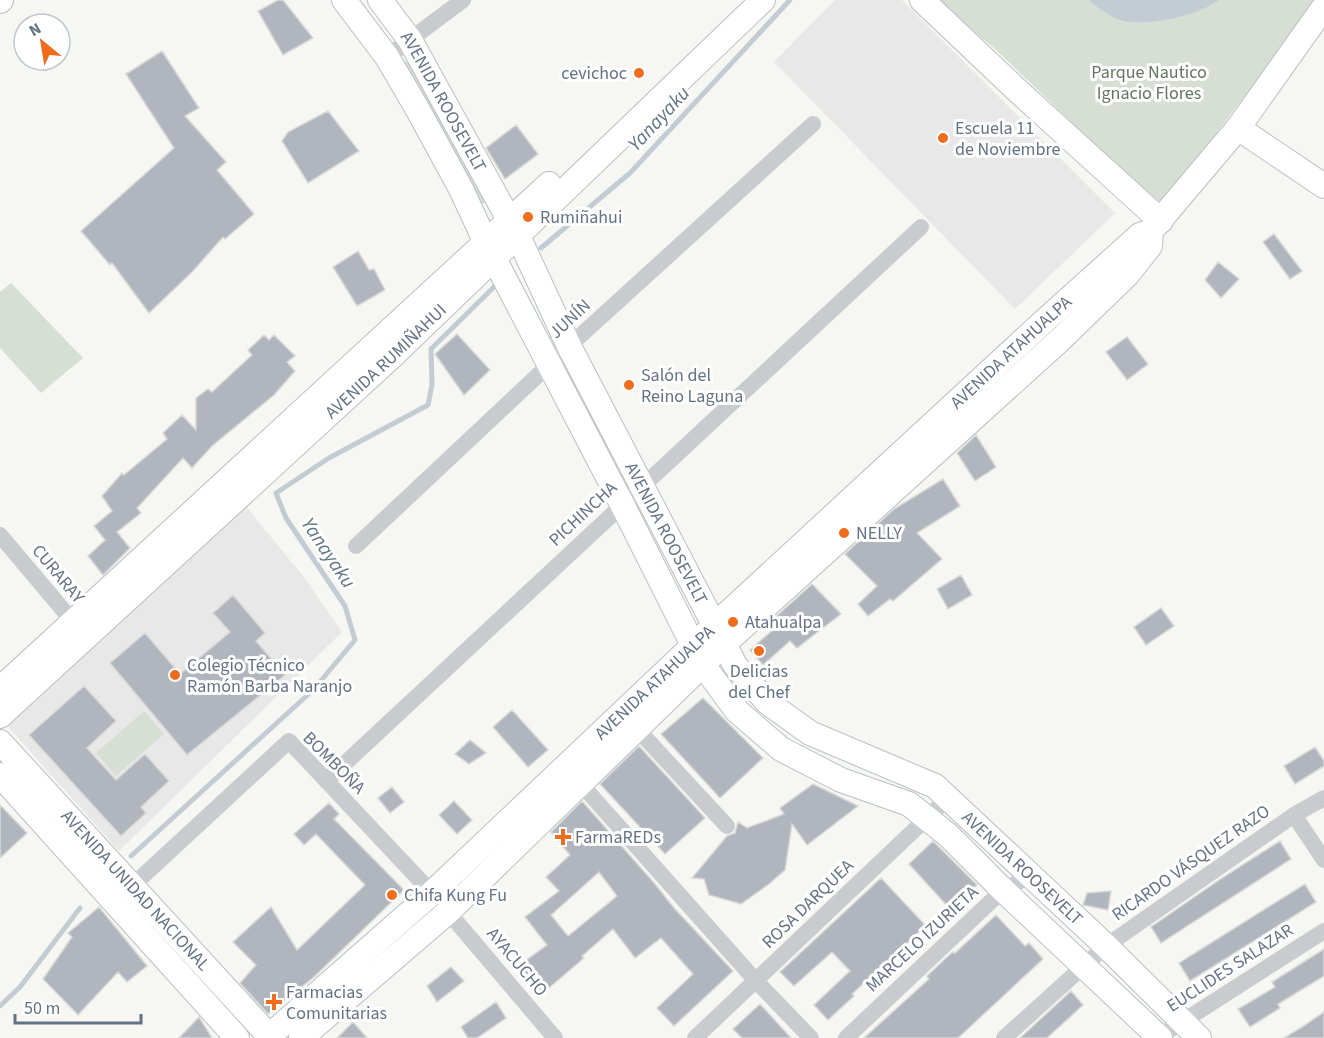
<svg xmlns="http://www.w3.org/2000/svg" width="1324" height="1038" viewBox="0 0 1324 1038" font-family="'Source Sans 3',sans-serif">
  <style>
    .built { fill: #e7e8e7 }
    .green { fill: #d7dfd4 }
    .water { fill: #c4ccd3 }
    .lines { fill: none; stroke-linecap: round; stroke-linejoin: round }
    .stream { stroke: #c4ccd3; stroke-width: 5 }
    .building { fill: #b1b6be; stroke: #d8d8d6; stroke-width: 1.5; fill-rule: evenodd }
    .secondary-casing { stroke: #bbbec3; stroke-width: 26 }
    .street { stroke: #c9cbcf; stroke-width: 16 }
    .secondary { stroke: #fff; stroke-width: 24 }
    .poi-dot { fill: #ee6c1c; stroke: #fff; stroke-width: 2 }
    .labels { text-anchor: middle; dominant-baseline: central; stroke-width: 6; stroke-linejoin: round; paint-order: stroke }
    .park-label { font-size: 18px; fill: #61785f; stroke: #fff }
    .poi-label { font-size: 18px; fill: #647286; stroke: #fff; text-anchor: start }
    .street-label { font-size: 18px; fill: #647286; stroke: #fff }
    .water-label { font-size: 20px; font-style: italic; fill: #5f7483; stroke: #fff }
  </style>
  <rect width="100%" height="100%" fill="#f6f7f3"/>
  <!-- built -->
  <path class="built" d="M835,0h67l213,213 -100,96 -241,-247z
    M247,497l1,12 55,67 39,56 -223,219 -116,-130z"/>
  <!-- green -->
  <path class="green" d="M934,0h384l-158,207 -166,-159z
    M413,57l78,143 -11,5 -81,-139z
    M11,283l72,75 -42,35 -41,-45v-56z
    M144,711l20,23 -48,42 -20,-23z"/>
  <!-- water -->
  <path class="water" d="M1089,0h130c-22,16 -63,24 -90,22 -15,-2 -29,-12 -40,-22z"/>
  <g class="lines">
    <!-- stream -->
    <path class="stream" d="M541,248l89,-75 160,-173
      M131,856l182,-166 42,-50 -10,-34 -59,-88 -10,-25 53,-35 99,-53 4,-20 -1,-36 64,-63
      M0,1006l20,-19 60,-79"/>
  </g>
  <!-- building -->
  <path class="building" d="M278,0h5l30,38 -30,17 -25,-44z
    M162,51l37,57 -14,8 41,46 -9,8 37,44 -29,25 -2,-2 -31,35 -43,41 -37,-50 -2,2 -29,-34 93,-83 -48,-74z
    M328,111l31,40 -51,32 -26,-42 6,-9z
    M516,125l22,29 -33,25 -19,-31z
    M1274,234l28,37 -12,8 -27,-37z
    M358,251l11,19 5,-1 11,21 -28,16 -24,-39z
    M1218,262l21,17 -18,19 -16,-18z
    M457,334l33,36 -26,25 -29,-41z
    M264,335l5,5 5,-5 21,21 -8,6 8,9 -21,24 -62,51 -20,22 -9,-10 -46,50 4,5 -24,19 13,16 -27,27 -15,-19 17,-16 -11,-14 18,-15 -10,-15 20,-23 2,2 43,-36 -4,-6 19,-18 14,15v-32l12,-9 4,3 40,-37 -4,-5z
    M1127,337l21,27 -21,16 -21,-28z
    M976,435l20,32 -21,14 -18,-28z
    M943,479l17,27 -43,27 25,26 -49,42 -3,-2 -22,17 -10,-12 19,-18 -32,-32 49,-45z
    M961,575l11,20 -24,14 -11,-20z
    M812,584l29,30 -44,34 -7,-7 -27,24 -13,-15 26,-23 -6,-5z
    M233,595l32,38 -9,8 29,34 -98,80 -77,-92 35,-30 35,41 50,-42 -17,-19z
    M1161,608l13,18 -28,19 -12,-18z
    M84,686l32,35 -29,27 29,32 29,-26 24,27 -28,26 5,6 -25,23 -92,-101z
    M703,698l60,60 -43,40 -59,-64z
    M512,710l36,40 -20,17 -35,-40z
    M470,740l16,13 -17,11 -14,-10z
    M639,746l66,72 -40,36 -65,-70z
    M1315,747l9,14v5l-29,18 -11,-18z
    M813,784l45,22 -51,39 -15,-21 -7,46 -16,14 -28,20 -32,-9 -5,-16 -12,-1 35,-42 8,-3 3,-11 9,6 37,-14 -4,-6z
    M392,787l12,15 -14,11 -12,-15z
    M454,801l18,19 -15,14 -18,-19z
    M582,801l73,83 19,24 59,63 -59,55 -17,-18 36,-34 -32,-36 -26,20 -22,-29 -31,27 2,2 -41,35 -25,-27 29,-21 -22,-28 34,-26 -13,-14 24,-22 -19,-23zM599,872l18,24 -49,40 -17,-21z
    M329,803l10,11 -5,5 70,71 -90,87 -46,37 -28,-31 16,-18 -23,-23 38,-35 26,43 68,-65 -49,-51 -12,11 -10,-11z
    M0,805l27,28 -27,25z
    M933,841l44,44 -27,24 -41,-45z
    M1280,841l11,18 -130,84 -10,-16 71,-49z
    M881,878l45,48 -74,68 2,2 -26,24 -14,-15 36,-34 -18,-19 -38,34 -14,-14z
    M1305,884l11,18 -126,79 -11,-18z
    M1111,891l-3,19 -25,-5 4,-12z
    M99,907l48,59 -20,16 -9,-10 -40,43 -35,-36 29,-42 -4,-4z
    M996,915l29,31 4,-3 14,16 -43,40 -42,39h-94l65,-59 -2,-3 18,-17 8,-7 2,1z
    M1324,949v27l-46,28 2,4 -30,19 -12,-18 37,-22 -3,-5z
    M451,967l13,14 -27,21 -10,-16z
    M1071,991l12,14 -36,33h-27z
    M496,1002l10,16 -29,20h-9l-7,-11z
    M760,1004l31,34h-49l-9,-9z
    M1324,1012v26h-40l18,-11z
    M199,1017l13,21h-33z
    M353,1022l14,16h-30z"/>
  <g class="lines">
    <defs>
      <g id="secondary">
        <path d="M344,0l43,57 31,53 43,79 25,54 136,261 81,161 34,46 44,38 60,31 68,24 39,31 55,55 157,148"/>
        <path id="s1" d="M380,0l30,40 108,196 51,110 166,319 32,37 43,31 125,53 171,160 93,92"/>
        <path d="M922,0l97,92 142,129"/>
        <path d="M0,1l1,-1"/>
        <path d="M1238,128l86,58"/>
        <path d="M0,689l549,-505"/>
        <path id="s2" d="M0,716l389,-357 374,-359"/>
        <path id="s3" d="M0,742l271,296"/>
        <path d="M0,775l237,263"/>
        <path id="s4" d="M267,1038l165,-145 283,-268 326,-301 99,-89 11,-4 87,-103 86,-121"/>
        <path d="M301,1038l147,-126 276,-268 337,-305 66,-64 23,-29 1,-15"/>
      </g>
    </defs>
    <!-- secondary casing -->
    <use href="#secondary" class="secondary-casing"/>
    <!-- street -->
    <path class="street" d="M387,57l76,-57
      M0,535l80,95
      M356,546l213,-200 244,-222
      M638,730l89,96
      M326,781l595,-554
      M581,784l175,197 55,57
      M1294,815l30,45
      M132,886l157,-145 143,152 123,145
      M695,1038l253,-240
      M846,1038l157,-148 27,-14
      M1004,1038l102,-92 188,-131 30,-17
      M1157,1038l167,-107"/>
    <!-- secondary -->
    <use href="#secondary" class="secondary"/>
  </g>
  <!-- markers -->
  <g class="poi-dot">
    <circle cx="639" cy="73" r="6"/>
    <circle cx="943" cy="138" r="6"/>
    <circle cx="528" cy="217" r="6"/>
    <circle cx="629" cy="385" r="6"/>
    <circle cx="844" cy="533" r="6"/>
    <circle cx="733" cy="622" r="6"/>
    <circle cx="759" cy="651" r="6"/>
    <circle cx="175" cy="675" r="6"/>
    <path d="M560 828h6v6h6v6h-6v6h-6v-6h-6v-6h6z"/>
    <circle cx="392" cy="895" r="6"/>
    <path d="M271 993h6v6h6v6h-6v6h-6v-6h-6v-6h6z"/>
  </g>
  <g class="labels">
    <!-- park labels -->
    <g class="park-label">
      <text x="1149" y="72">Parque Nautico<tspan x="1149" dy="21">Ignacio Flores</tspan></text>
    </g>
    <!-- poi labels -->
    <g class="poi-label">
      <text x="627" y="73" text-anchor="end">cevichoc</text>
      <text x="955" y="128">Escuela 11<tspan x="955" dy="21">de Noviembre</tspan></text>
      <text x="540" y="217">Rumiñahui</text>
      <text x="641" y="375">Salón del<tspan x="641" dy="21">Reino Laguna</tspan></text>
      <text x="856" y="533">NELLY</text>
      <text x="745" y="622">Atahualpa</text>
      <text x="187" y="665">Colegio Técnico<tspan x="187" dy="21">Ramón Barba Naranjo</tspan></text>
      <text x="759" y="671" text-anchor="middle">Delicias<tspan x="759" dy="21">del Chef</tspan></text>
      <text x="575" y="837">FarmaREDs</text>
      <text x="404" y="895">Chifa Kung Fu</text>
      <text x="286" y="992">Farmacias<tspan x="286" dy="21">Comunitarias</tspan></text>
    </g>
    <!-- street labels -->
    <g class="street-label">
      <text stroke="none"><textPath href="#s1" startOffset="120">AVENIDA ROOSEVELT</textPath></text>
      <text transform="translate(570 319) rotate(-43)">JUNÍN</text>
      <text stroke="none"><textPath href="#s4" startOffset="1012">AVENIDA ATAHUALPA</textPath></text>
      <text stroke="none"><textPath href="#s2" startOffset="524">AVENIDA RUMIÑAHUI</textPath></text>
      <text transform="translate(583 514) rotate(-43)">PICHINCHA</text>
      <text stroke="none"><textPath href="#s1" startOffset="606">AVENIDA ROOSEVELT</textPath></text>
      <text transform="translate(58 574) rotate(50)">CURARAY</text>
      <text stroke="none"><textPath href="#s4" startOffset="526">AVENIDA ATAHUALPA</textPath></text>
      <text transform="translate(334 763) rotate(45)">BOMBOÑA</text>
      <text transform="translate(1191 863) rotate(-35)">RICARDO VÁSQUEZ RAZO</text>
      <text stroke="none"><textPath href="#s1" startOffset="1112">AVENIDA ROOSEVELT</textPath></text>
      <text stroke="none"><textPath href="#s3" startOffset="201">AVENIDA UNIDAD NACIONAL</textPath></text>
      <text transform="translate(808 904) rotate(-44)">ROSA DARQUEA</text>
      <text transform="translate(922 939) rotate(-43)">MARCELO IZURIETA</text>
      <text transform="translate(517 962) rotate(50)">AYACUCHO</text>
      <text transform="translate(1230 968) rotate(-33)">EUCLIDES SALAZAR</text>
    </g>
    <!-- water labels -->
    <g class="water-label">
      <text transform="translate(659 119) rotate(-47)">Yanayaku</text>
      <text transform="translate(328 553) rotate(56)">Yanayaku</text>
    </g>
  </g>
  <!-- north arrow -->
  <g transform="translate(42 42) rotate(330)"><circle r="28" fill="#ffffff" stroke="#c1c7cf" stroke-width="1.5"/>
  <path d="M0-4.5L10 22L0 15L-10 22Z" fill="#ee6c1c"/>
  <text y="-9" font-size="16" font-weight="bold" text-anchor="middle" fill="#647286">N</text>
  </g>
  <!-- scale -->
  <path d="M15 1014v9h126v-9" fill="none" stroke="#647286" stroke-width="3"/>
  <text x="24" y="1014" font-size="18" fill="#647286" stroke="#ffffff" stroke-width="4.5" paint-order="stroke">50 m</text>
</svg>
